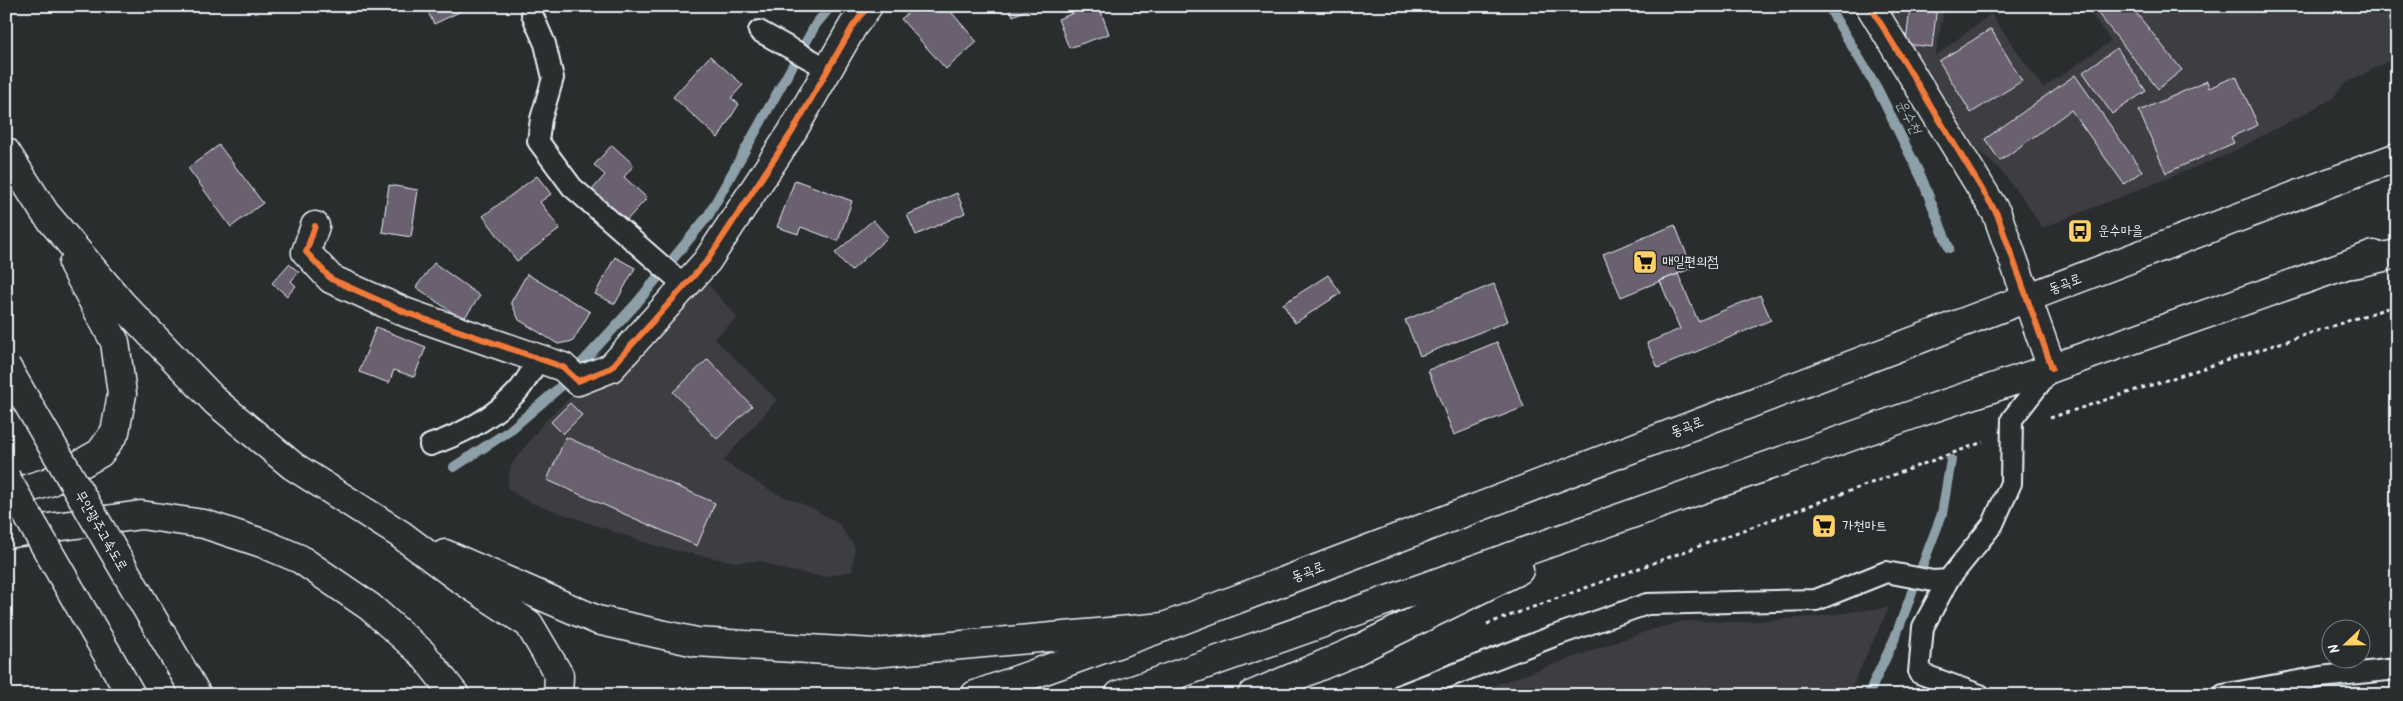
<svg xmlns="http://www.w3.org/2000/svg" width="2403" height="701" viewBox="0 0 2403 701" font-family="Kalam,'Poor Story',sans-serif">
  <style>
    .built { fill: #3e3c42 }
    .lines { fill: none; stroke-linecap: round; stroke-linejoin: round }
    .stream { stroke: #8da0a9; stroke-width: 10 }
    .building { fill: #6b606f; stroke: #e8f1f8 }
    .service-casing { stroke: #e8f1f8; stroke-width: 24 }
    .minor-casing { stroke: #e8f1f8; stroke-width: 31 }
    .secondary-casing { stroke: #e8f1f8; stroke-width: 31 }
    .primary-casing { stroke: #e8f1f8; stroke-width: 31 }
    .trunk-casing { stroke: #e8f1f8; stroke-width: 31 }
    .motorway-casing { stroke: #e8f1f8; stroke-width: 31 }
    .path { stroke: #e8f1f8; stroke-width: 3; stroke-dasharray: 4 4; stroke-linecap: butt }
    .service { stroke: #2a2d2e; stroke-width: 20 }
    .minor { stroke: #2a2d2e; stroke-width: 28 }
    .secondary { stroke: #2a2d2e; stroke-width: 28 }
    .primary { stroke: #2a2d2e; stroke-width: 28 }
    .trunk { stroke: #2a2d2e; stroke-width: 28 }
    .motorway { stroke: #2a2d2e; stroke-width: 28 }
    .motorway-bridge-casing { stroke: #e8f1f8; stroke-width: 31; stroke-linecap: butt }
    .motorway-bridge { stroke: #2a2d2e; stroke-width: 28 }
    .cycleway-casing { stroke: #2a2d2e; stroke-width: 9 }
    .cycleway { stroke: #f17a3a; stroke-width: 6 }
    .labels { text-anchor: middle; dominant-baseline: central; stroke-width: 4; stroke-linejoin: round; paint-order: stroke }
    .poi-label { font-size: 14px; fill: #e8f1f8; stroke: #2a2d2e; text-anchor: start }
    .street-label { font-size: 14px; fill: #e8f1f8; stroke: #2a2d2e }
    .water-label { font-size: 15px; font-style: italic; fill: #a4b4bd; stroke: #2a2d2e }
  </style>
  <rect width="100%" height="100%" fill="#2a2d2e"/>
  <filter id="ink" filterUnits="userSpaceOnUse"><feTurbulence type="fractalNoise" baseFrequency=".02" numOctaves="2"/><feDisplacementMap in="SourceGraphic" scale="10" xChannelSelector="R" yChannelSelector="G"/><feConvolveMatrix kernelMatrix="1 2 1 2 8 2 1 2 1" color-interpolation-filters="sRGB"/></filter>
  <g filter="url(#ink)">
    <!-- built -->
    <path class="built" d="M1884,6h61l-10,50 56,-42 52,74 68,-47 -26,-35h312v51l-52,26 -13,16 -106,56 -184,73 -15,-24 -25,-32 -30,-27 -55,-77z
      M705,281l33,37 -24,20 63,62 -54,61 50,31 39,16 27,16 16,24 -3,23 -28,6 -44,-8 -17,-8 -28,1 -77,-15 -129,-45 -22,-14 4,-23 35,-45 24,-22 29,-13 15,-2z
      M1889,607l-41,88h-380l179,-64 37,-10 61,1 68,-5z"/>
    <g class="lines">
      <!-- stream -->
      <path class="stream" d="M1828,6l49,82 45,91 27,69
        M454,467l55,-36 50,-43 77,-84 72,-88 108,-192 15,-18
        M1868,695l26,-55 48,-126 9,-54"/>
    </g>
    <!-- building -->
    <path class="building" d="M425,6h45v1l-36,17z
      M916,6h30l31,36 -31,27 -45,-50z
      M1009,6h27l-23,10z
      M1092,6h7l10,28 -40,14 -11,-29z
      M1910,6h27l-5,41 -26,-3z
      M2092,6h44l-3,3 49,61 -24,19z
      M1991,29l31,52 -51,32 -32,-52z
      M2117,48l29,43 -34,23 -29,-42z
      M710,56l33,29 -12,13 8,6 -21,34 -45,-41z
      M2075,75l67,96 -18,13 -53,-74 -71,51 -15,-22z
      M2236,76l22,49 -27,12 3,6 -68,30 -27,-62 68,-30 2,7z
      M219,145l44,58 -32,24 -43,-59z
      M612,145l22,20 -10,12 23,21 -22,24 -34,-31 14,-16 -11,-10z
      M537,176l14,18 -11,8 20,27 -43,32 -34,-45z
      M795,180l57,21 -14,40 -37,-14 -3,7 -21,-7z
      M389,185l29,5 -7,47 -29,-5z
      M957,193l8,20 -49,22 -9,-20z
      M873,220l15,17 -37,34 -16,-18z
      M1675,225l17,43 -71,29 -18,-43z
      M615,257l20,11 -20,36 -20,-10z
      M434,263l46,33 -17,24 -47,-33z
      M289,264l10,8 -8,9 5,5 -9,10 -15,-13z
      M527,274l63,38 -17,29 -15,3 -39,-24 -8,-18z
      M1678,274l20,47 62,-26 11,25 -113,48 -11,-25 33,-14 -20,-48z
      M1328,275l13,18 -46,30 -12,-19z
      M1494,284l14,37 -88,35 -15,-36z
      M376,327l50,20 -12,30 -20,-7 -5,13 -30,-11z
      M1497,342l27,65 -70,28 -26,-65z
      M708,359l44,47 -35,33 -44,-47z
      M570,403l12,12 -19,19 -12,-12z
      M566,437l149,66 -18,43 -150,-66z"/>
    <g class="lines">
      <defs>
        <path id="service" d="M532,6v8l13,30 8,34 -12,41 -3,22 34,46 113,99
          M759,31l69,38
          M430,445c33,-11 64,-28 88,-54 8,-9 14,-22 21,-32
          M1948,580l-25,47 -4,46 61,22
          M1401,695l153,-59 93,-32 169,-4 70,-28 47,9 15,-1 45,-56 18,-41 1,-64 40,-51
          M2223,695l97,-18 77,-8"/>
        <path id="minor" d="M1870,6l127,208 55,154
          M315,226l-9,26 25,27 76,34 156,54 15,14 33,-13 96,-107 85,-129 61,-106 15,-20"/>
        <path id="secondary" d="M1353,652l166,-82
          M975,695l189,-68 1233,-470
          M1119,695l790,-279 143,-48 322,-113"/>
        <path id="primary" d="M2352,264l45,-10"/>
        <path id="trunk" d="M6,152l39,61 77,91 94,98 77,64 107,68 56,42 73,48 30,51 -1,20
          M6,490l10,2 33,-10 51,-29 15,-21 7,-38 -7,-52 -42,-78
          M445,554l152,66 99,22 178,11 290,-26"/>
        <path id="motorway" d="M6,534l135,-19 63,9 58,19 38,16 70,48 52,46 33,42
          M1252,695l101,-43"/>
      </defs>
      <!-- service casing -->
      <use href="#service" class="service-casing"/>
      <!-- minor casing -->
      <use href="#minor" class="minor-casing"/>
      <!-- secondary casing -->
      <use href="#secondary" class="secondary-casing"/>
      <!-- primary casing -->
      <use href="#primary" class="primary-casing"/>
      <!-- trunk casing -->
      <use href="#trunk" class="trunk-casing"/>
      <!-- motorway casing -->
      <use href="#motorway" class="motorway-casing"/>
      <!-- path -->
      <path class="path" d="M2050,418l347,-113
        M1487,624l496,-182"/>
      <!-- service -->
      <use href="#service" class="service"/>
      <!-- minor -->
      <use href="#minor" class="minor"/>
      <!-- secondary -->
      <use href="#secondary" class="secondary"/>
      <!-- primary -->
      <use href="#primary" class="primary"/>
      <!-- trunk -->
      <use href="#trunk" class="trunk"/>
      <!-- motorway -->
      <use href="#motorway" class="motorway"/>
      <defs>
        <path id="motorway-bridge" d="M6,366l191,329
          M6,478l125,217"/>
      </defs>
      <!-- motorway-bridge casing -->
      <use href="#motorway-bridge" class="motorway-bridge-casing"/>
      <!-- motorway-bridge -->
      <use href="#motorway-bridge" class="motorway-bridge"/>
      <defs>
        <path id="cycleway" d="M1870,6l127,208 55,154
          M315,226l-9,26 25,27 76,34 156,54 15,14 33,-13 96,-107 85,-129 61,-106 15,-20"/>
      </defs>
      <!-- cycleway casing -->
      <use href="#cycleway" class="cycleway-casing"/>
      <!-- cycleway -->
      <use href="#cycleway" class="cycleway"/>
    </g>
  </g>
  <!-- icons -->
  <defs>
    <symbol id="bus-square" viewBox="-11 -11 22 22"><rect x="-9" y="-9" width="18" height="18" rx="4" fill="#ffd166" stroke="#2a2d2e"/><path d="M-5-6H5V4H4V6H2V4H-2V6H-4V4H-5ZM-3.5-4V0h7V-4ZM-3.5 1.2v1.5H-2V1.2ZM2 1.2v1.5H3.5V1.2Z" fill="#111"/></symbol>
    <symbol id="supermarket-square" viewBox="-11 -11 22 22"><rect x="-9" y="-9" width="18" height="18" rx="4" fill="#ffd166" stroke="#2a2d2e"/><path d="M-6-5.5h2.5l.6 2H6L4.5 2H-2.5L-4.4-4H-6ZM-1.5 3.2a1.3 1.3 0 1 0 .1 0ZM3 3.2a1.3 1.3 0 1 0 .1 0Z" fill="#111"/></symbol>
  </defs>
  <g fill-rule="evenodd">
    <use href="#bus-square" x="2066" y="217" width="28" height="28"/>
    <use href="#supermarket-square" x="1631" y="248" width="28" height="28"/>
    <use href="#supermarket-square" x="1810" y="512" width="28" height="28"/>
  </g>
  <g class="labels">
    <!-- poi labels -->
    <g class="poi-label">
      <text x="2098" y="231">운수마을</text>
      <text x="1662" y="262">매일편의점</text>
      <text x="1842" y="526">가천마트</text>
    </g>
    <!-- street labels -->
    <g class="street-label">
      <text transform="translate(2065 284) rotate(-21)">동곡로</text>
      <text transform="translate(1687 427) rotate(-21)">동곡로</text>
      <text transform="translate(101 531) rotate(60)">무안광주고속도로</text>
      <text transform="translate(1308 572) rotate(-21)">동곡로</text>
    </g>
    <!-- water labels -->
    <g class="water-label">
      <text transform="translate(1908 117) rotate(63)">운수천</text>
    </g>
  </g>
  <!-- margin -->
  <rect width="2403" height="701" fill="none" stroke="#2a2d2e" stroke-width="25"/>
  <rect x="12" y="12" width="2378" height="676" fill="none" stroke="#e8f1f8" stroke-width="2" filter="url(#ink)"/>
  <!-- north arrow -->
  <g transform="translate(2346 644) rotate(248)"><circle r="24" fill="#2a2d2e" stroke="#767b7f"/>
  <path d="M0-4L9 19L0 12L-9 19Z" fill="#ffd166"/>
  <text y="-8" font-size="14" font-weight="bold" text-anchor="middle" fill="#e8f1f8">N</text>
  </g>
</svg>
